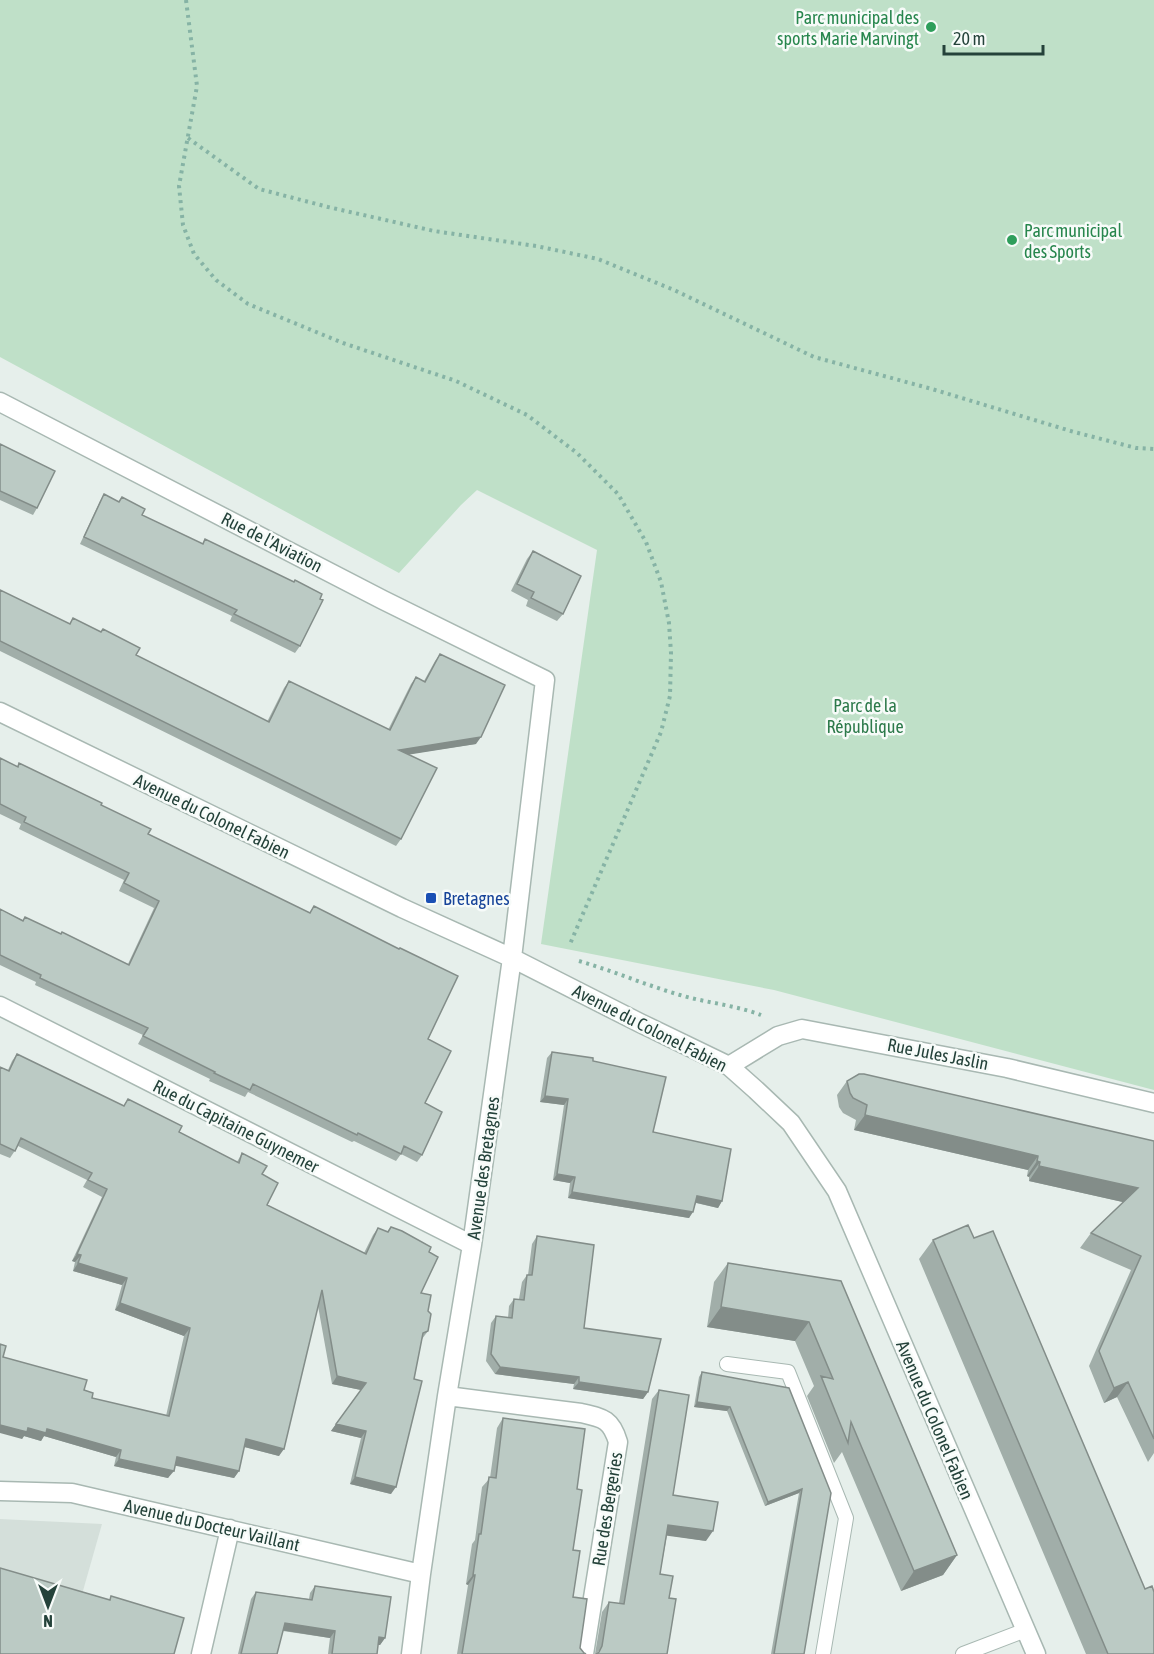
<svg xmlns="http://www.w3.org/2000/svg" width="1154" height="1654" viewBox="0 0 1154 1654" font-family="'Asap Condensed',sans-serif">
  <style>
    .built { fill: #d4dfda }
    .green { fill: #bfe0c8 }
    .lines { fill: none; stroke-linecap: round; stroke-linejoin: round }
    .service-casing { stroke: #a8b8b2; stroke-width: 16 }
    .minor-casing { stroke: #a8b8b2; stroke-width: 21 }
    .path { stroke: #86b3a5; stroke-width: 4; stroke-dasharray: 3 4.5; stroke-linecap: butt }
    .service { stroke: #fff; stroke-width: 14 }
    .minor { stroke: #fff; stroke-width: 18 }
    .wall { fill: #a1aea9 }
    .shaded-wall { fill: #838d89 }
    .building { fill: #bbcac4; stroke: #838d89; stroke-width: 1.5 }
    .leisure-dot { fill: #2e9e5b; stroke: #f7fbf9; stroke-width: 2 }
    .transit-dot { fill: #1a4fb4; stroke: #f7fbf9; stroke-width: 2 }
    .labels { text-anchor: middle; dominant-baseline: central; stroke-width: 5; stroke-linejoin: round; paint-order: stroke }
    .leisure-label { font-size: 18px; fill: #27864d; stroke: #f7fbf9; text-anchor: end }
    .street-label { font-size: 18px; fill: #24423a; stroke: #f7fbf9 }
    .park-label { font-size: 18px; fill: #2d7a4b; stroke: #f7fbf9 }
    .transit-label { font-size: 18px; fill: #164399; stroke: #f7fbf9; text-anchor: start }
  </style>
  <rect width="100%" height="100%" fill="#e6efeb"/>
  <!-- built -->
  <path class="built" d="M0,1519l102,5 -37,130h-65z"/>
  <!-- green -->
  <path class="green" d="M0,0h1154v1090l-380,-100 -233,-46 56,-394 -120,-60 -16,15 -62,68 -399,-216z"/>
  <g class="lines">
    <defs>
      <path id="service" d="M727,1364l61,8 58,146 -23,136
        M963,1654l63,-24"/>
      <path id="minor" d="M0,402l383,198 162,80 -33,278 -40,287 -25,151 -26,178 -10,80
        M0,712l402,196 110,50 128,65 89,43 27,24 35,33 46,68 199,463
        M0,1006l472,239
        M729,1066l49,-30 24,-7 205,39 147,35
        M447,1396l134,17c22,5 30,6 37,29l-34,212
        M0,1491l72,2 349,81
        M201,1654l29,-125"/>
    </defs>
    <!-- service casing -->
    <use href="#service" class="service-casing"/>
    <!-- minor casing -->
    <use href="#minor" class="minor-casing"/>
    <!-- path -->
    <path class="path" d="M186,0l11,86 -18,100 4,39 11,29 22,26 32,24 95,39 113,38 71,34 50,38 41,41 28,48 15,40 8,41 2,30 -1,43 -9,36 -91,212
      M188,138l71,51 69,18 106,24 102,15 62,13 76,31 140,67 118,32 142,43 62,16 18,1
      M579,961c34,10 67,24 101,34 27,8 55,10 81,20"/>
    <!-- service -->
    <use href="#service" class="service"/>
    <!-- minor -->
    <use href="#minor" class="minor"/>
  </g>
  <!-- wall -->
  <path class="wall" d="M0,444l37,64 -4,7 -33,-15z
    M104,494l15,8 3,-5 20,18 60,29 3,-5 95,107 -5,7 -65,-32 2,-5 -152,-72 20,-43z
    M533,551l30,63 -6,7 -31,-15 2,-6 -17,-9 16,-32z
    M0,590l69,34 4,-6 63,37 131,67 17,-34 5,-7 99,49 23,-46 5,-7 8,4 11,-20 5,-7 36,90 -67,10 -8,85 -5,7 -396,-195z
    M0,758l17,9 2,-4 82,42 47,29 161,79 5,-7 114,133 -6,116 -5,7 -16,-8 -5,7 -42,-20 -2,1 -104,-50 -3,5 -36,-16 1,-2 -72,-35 5,-9 -108,-50 1,-3 -36,-17v-56l23,11 2,-3 36,17 67,30 26,-56 -35,-17 5,-11 -105,-51 2,-5 -21,-10z
    M552,1052l41,9 60,71 69,69 -4,7 -22,-5 -7,15 -121,-20 2,-15 -17,-3 11,-75 -24,-3 7,-44z
    M17,1054l106,52 5,-7 51,33 58,30 5,-9 20,21 5,31 97,48 9,-18 5,-7 9,4 4,-5 38,25 -8,41 7,18v20l-6,8 -31,155 -41,-10 11,-46 -30,-7 30,-41 -29,-6 -14,-78 -39,150 -35,-9 -5,24 -5,7 -59,-13 -7,13 -54,-12 2,-9 -72,-21 -3,5 -17,-5 -2,3 -19,-82 81,33 8,8 74,18 18,-80 -69,-26 7,-25 -49,-14 2,-9 -3,-1 30,-64 -19,-10 4,-7 -69,-34 -8,12 -10,-4v-87l8,3 4,-9z
    M847,1081l307,60v312l-6,9 -31,-65 -13,6 -15,-37 42,-96 -51,-22 11,-15 32,-31 -94,-21v-4l-2,-1 1,-6 -174,-40 2,-10 -13,-7 -4,-6 -2,-12z
    M537,1236l47,92 64,64 -5,7 -70,-10 1,-5 -79,-10 -9,-13 5,-38 5,-7 12,2 1,-12 5,-7h5l3,-17 5,-7h1l4,-31z
    M933,1240l221,414h-68l-167,-395z
    M728,1263l113,18 116,274 -14,20 -42,16 -59,-139 -8,11 -27,-67 7,-10 -19,-45 -88,-14 7,-45z
    M702,1372l129,121 -27,161h-33l28,-161 -34,13 -38,-95 -33,-4 5,-30z
    M659,1390l14,105 33,46 -39,-6 -7,39 9,24 -74,56 7,-42 7,-10 10,1 33,-204z
    M503,1418l74,71 -4,61v47l7,51 4,5 2,1h-129l11,-69 -2,-1 6,-40 3,-4 7,-53 8,-9 7,-50z
    M315,1586l70,52 -5,7h-2l-1,9h-49l2,-16 -47,-7 -6,23h-39l13,-55 5,-7 53,7 1,-6z"/>
  <!-- shaded-wall -->
  <path class="shaded-wall" d="M481,737l-5,7 -82,13 5,-7z
    M545,1096l23,3 -4,6 -24,-3z
    M865,1115l173,41 -10,14 -174,-40z
    M1037,1161l3,1 -11,15 -2,-1z
    M1039,1166l99,22 -11,15 -98,-22z
    M557,1174l18,3 -5,6 -17,-3z
    M572,1192l121,20 -4,6 -121,-20z
    M697,1196l25,5 -4,7 -25,-6z
    M77,1254l4,1 -6,7 -3,-1z
    M78,1263l49,15 -5,7 -49,-14z
    M120,1303l70,25 -6,8 -69,-26z
    M721,1307l88,15 -14,19 -88,-14z
    M500,1367l79,10 -5,7 -79,-10z
    M337,1376l29,7 -5,7 -29,-6z
    M579,1382l69,10 -5,7 -70,-10z
    M1128,1382l-11,15 -13,6 10,-15z
    M697,1402l33,5 -3,4 -33,-4z
    M336,1424l30,7 -5,7 -30,-7z
    M0,1425l28,3 19,1 74,21 -5,7 -72,-21 -3,5 -17,-5 -2,3 -22,-6z
    M246,1439l38,10 -5,7 -38,-10z
    M177,1457l62,14 -5,7 -62,-13z
    M119,1459l55,12 -6,7 -54,-12z
    M355,1477l41,10 -5,7 -41,-10z
    M802,1489l-3,4 -34,13 3,-4z
    M668,1525l45,6 -7,10 -44,-6z
    M957,1555l-14,20 -42,16 13,-20z
    M473,1575h2l-7,10 -2,-1z
    M285,1623l50,8 -5,7 -50,-8z
    M379,1637l6,1 -5,7h-6z"/>
  <!-- building -->
  <path class="building" d="M0,444l55,27 -18,37 -37,-17z
    M104,494l15,8 3,-5 23,12 -3,6 61,29 2,-5 89,43 1,-2 27,14 -2,5 3,1 -23,46 -66,-32 3,-4 -153,-73z
    M533,551l48,25 -18,38 -32,-16 3,-6 -17,-8z
    M0,590l70,34 3,-6 28,14 2,-3 37,19 -4,7 133,67 20,-41 101,49 26,-53 9,5 15,-28 65,31 -24,52 -82,13 38,18 -36,71 -401,-198z
    M0,758l18,9 1,-4 83,40 -1,2 50,24 -3,5 162,79 4,-7 85,43 1,-1 58,28 -30,63 23,12 -26,52 17,9 -20,43 -18,-9 -3,8 -43,-21 -1,2 -104,-51 -3,6 -36,-17 1,-1 -72,-36 5,-8 -108,-50 1,-3 -41,-20v-46l23,12 2,-4 36,17 1,-2 67,33 30,-64 -35,-18 5,-10 -105,-51 2,-5 -26,-13z
    M552,1052l41,6v3l73,16 -13,55 78,17 -9,52 -25,-5 -4,16 -121,-20 3,-15 -18,-3 11,-75 -23,-3z
    M17,1054l107,52 4,-7 54,27 -3,6 60,31 3,-10 25,13 -5,8 16,9 -11,22 99,49 12,-26 10,4 3,-5 11,4 29,16 -2,5 9,5 -17,36 10,2 -3,16 3,3 -3,17 -5,2 -9,46 8,2 -26,106 -41,-10 11,-46 -30,-7 30,-41 -29,-7 -15,-86 -38,159 -38,-10 -7,32 -62,-14 -3,14 -55,-12 2,-9 -74,-21 -1,4 -18,-5 -1,4 -27,-7v-81l6,2 -3,11 84,23 -3,10 9,3 -1,5 77,18 21,-88 -70,-25 7,-25 -49,-15 3,-8 -4,-1 30,-65 -19,-9 4,-7 -71,-35 -6,13 -15,-7v-77l9,4z
    M859,1074h5l290,67v298l-26,-57 -14,6 -15,-37 42,-95 -50,-23 47,-45 -99,-22 1,-4 -3,-1 1,-5 -173,-41 2,-10 -14,-7 -3,-5 -3,-12z
    M968,1225l6,13 19,-7 152,358 7,-3 2,6v62h-46l-175,-414z
    M537,1236l57,9 -10,83 77,11 -13,53 -69,-10v-5l-79,-10 -9,-13 5,-38 16,2 2,-19 10,1 3,-25h5z
    M728,1263l113,18 116,274 -43,16 -63,-149 -3,21 -27,-67 12,3 -24,-57 -88,-15z
    M702,1372l87,16 42,105 -27,161h-30l28,-165 -34,13 -38,-95 -33,-5z
    M659,1390l30,5 -16,100 45,7 -5,29 -45,-6 -8,49 13,2 -4,22 7,1 -9,55h-71l3,-2 3,-6 7,-44 15,2z
    M503,1418l82,11 -8,60 5,1 -9,60 7,1 -7,46 14,2 -7,49 4,5 2,1h-124l13,-79h-2l6,-41h2l8,-57 7,1z
    M0,1568l110,32 1,-4 73,22 -10,36h-174z
    M315,1586l76,11 -6,41 -6,-1 -2,17h-45l3,-23 -50,-8 -8,31h-36l15,-62 56,8z"/>
  <!-- markers -->
  <g class="leisure-dot">
    <circle cx="931" cy="27" r="6"/>
    <circle cx="1012" cy="240" r="6"/>
  </g>
  <rect class="transit-dot" x="425" y="892" width="12" height="12" rx="3"/>
  <g class="labels">
    <!-- leisure labels -->
    <g class="leisure-label">
      <text x="919" y="17">Parc municipal des<tspan x="919" dy="21">sports Marie Marvingt</tspan></text>
      <text x="1024" y="230" text-anchor="start">Parc municipal<tspan x="1024" dy="21">des Sports</tspan></text>
    </g>
    <!-- street labels -->
    <g class="street-label">
      <text transform="translate(272 542) rotate(27)">Rue de l'Aviation</text>
      <text transform="translate(212 816) rotate(26)">Avenue du Colonel Fabien</text>
      <text transform="translate(650 1028) rotate(27)">Avenue du Colonel Fabien</text>
      <text transform="translate(938 1054) rotate(11)">Rue Jules Jaslin</text>
      <text transform="translate(236 1126) rotate(27)">Rue du Capitaine Guynemer</text>
      <text transform="translate(483 1168) rotate(-82)">Avenue des Bretagnes</text>
      <text transform="translate(935 1420) rotate(67)">Avenue du Colonel Fabien</text>
      <text transform="translate(607 1509) rotate(-81)">Rue des Bergeries</text>
      <text transform="translate(212 1525) rotate(13)">Avenue du Docteur Vaillant</text>
    </g>
    <!-- park labels -->
    <g class="park-label">
      <text x="865" y="705">Parc de la<tspan x="865" dy="21">République</tspan></text>
    </g>
    <!-- transit labels -->
    <g class="transit-label">
      <text x="443" y="898">Bretagnes</text>
    </g>
  </g>
  <!-- north arrow -->
  <g transform="translate(48 1606) rotate(180)" stroke="#f7fbf9" stroke-width="4.5" paint-order="stroke">
  <path d="M0-4.5L10 22L0 15L-10 22Z" fill="#24423a"/>
  <text y="-9" font-size="16" font-weight="bold" text-anchor="middle" fill="#24423a">N</text>
  </g>
  <!-- scale -->
  <path d="M944 45v9h99v-9" fill="none" stroke="#24423a" stroke-width="3"/>
  <text x="953" y="45" font-size="18" fill="#24423a" stroke="#f7fbf9" stroke-width="4.5" paint-order="stroke">20 m</text>
</svg>
